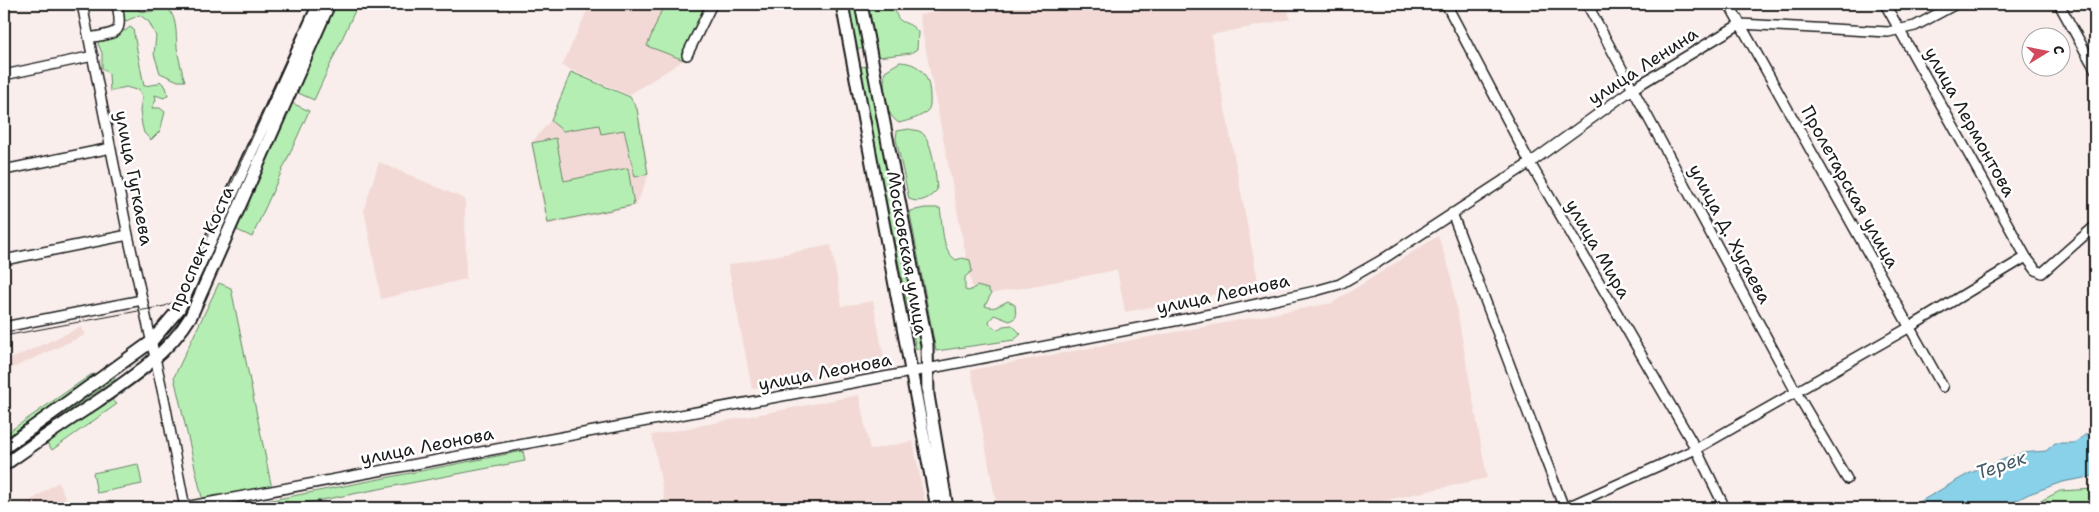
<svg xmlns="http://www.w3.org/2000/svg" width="2099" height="512" viewBox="0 0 2099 512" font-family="'Shantell Sans',sans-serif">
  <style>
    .built { fill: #f2d9d5 }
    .green { fill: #b5eeb2; stroke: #688567 }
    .water { fill: #88d1e9; stroke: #5d8997 }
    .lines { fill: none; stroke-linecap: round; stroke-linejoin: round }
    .minor-casing { stroke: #1c1c1c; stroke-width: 12 }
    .major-casing { stroke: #1c1c1c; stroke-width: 15 }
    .minor { stroke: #fff; stroke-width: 9 }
    .major { stroke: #fff; stroke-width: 11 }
    .tram { stroke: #1c1c1c; stroke-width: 1 }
    .labels { text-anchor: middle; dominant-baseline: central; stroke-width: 5; stroke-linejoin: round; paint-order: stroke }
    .street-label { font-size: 18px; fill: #1c1c1c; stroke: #fff }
    .water-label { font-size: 19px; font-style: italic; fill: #425b64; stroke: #fff }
  </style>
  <rect width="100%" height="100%" fill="#f9eeec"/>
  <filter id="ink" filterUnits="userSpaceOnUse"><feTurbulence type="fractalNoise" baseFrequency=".02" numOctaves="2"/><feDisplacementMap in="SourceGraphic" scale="10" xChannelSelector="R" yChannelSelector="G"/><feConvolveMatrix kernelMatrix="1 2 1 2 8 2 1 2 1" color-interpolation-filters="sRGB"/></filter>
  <g filter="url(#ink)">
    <!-- built -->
    <path class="built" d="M590,4h119l-25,56 -55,35 -67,-29z
      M970,4h317l3,15 -79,16 48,251 -134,26 -8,-42 -143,27 -55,-282 51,-10z
      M571,71l59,26 8,12 11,65 -13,32 -89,19 -16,-82 19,-22z
      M379,162l86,37 1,80 -85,20 -17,-90z
      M1438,236l12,35 37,207 -136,30h-354l-26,-138 361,-67z
      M831,245l11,61 31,-5 12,63 -133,25 -24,-124z
      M81,327l4,8 -81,37v-10z
      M859,395l11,55 43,-9 13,67h-260l-14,-73z
      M58,482l13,26h-51z"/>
    <!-- green -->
    <path class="green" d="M122,4h15l2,7c14,3 16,-3 29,-3 11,13 7,31 10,46 2,9 4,19 7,27h-7l-18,-8 -6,-19 2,-18 -7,-14 -9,-7 -14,6 -3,-4z
      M335,4h23l-44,96 -18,-8z
      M664,4h45l-25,56 -37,-14z
      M845,4h13l8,44 -12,2z
      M868,4h26c3,25 12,13 24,28l-1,17 -6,4 -33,4z
      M130,27l3,2 11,57 13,-2 3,-3 6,6 2,8 -4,3 -9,-3 1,5 -4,8h8l5,4 -5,19 -9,9 -7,-7 -2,-8 -2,-14 2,-15 -4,-8 -2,2 -10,-3 -16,4 -1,-17 -7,-6v-15l-4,-9 1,-3h6l15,-13 5,3z
      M900,62c20,1 29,13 30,33 0,5 1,11 -2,15 -7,8 -19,10 -29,13 -16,-10 -16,-34 -14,-52z
      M868,66l56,282 -8,1 -57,-282z
      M571,72l59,25 7,12 11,65 -13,3 -11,-47 -23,4 -2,-9 -36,6 -12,-10z
      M292,103l17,8 -57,126 -17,-8z
      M909,129c3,1 9,1 12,3 12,8 15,44 16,58 -7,8 -17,14 -28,9l-13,-60 1,-8z
      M556,138l8,43 64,-13 6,37 -86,18 -16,-80z
      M925,208h15c3,17 1,42 16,52l6,-2 8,2 2,11 -7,6v13l4,1 8,-5 11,3 3,5 -6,12c10,4 14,-1 23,-5l7,4 1,12 -6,4 -16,-6 -5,6 1,3 7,6 6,-4 9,-1 9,9 -7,6 -78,11 -26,-137 1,-3z
      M219,283l12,5 41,201 -69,13 -29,-125z
      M92,374l6,6 -94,66v-11z
      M114,377l1,2 -111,78v-2z
      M111,399l6,5 -65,46 -5,-7z
      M523,451l2,10 -245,47h-49z
      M138,464l4,20 -45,9 -4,-20z
      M2095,489v8l-17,11h-51l33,-17z"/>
    <!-- water -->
    <path class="water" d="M2095,433v43l-33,6 -33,12 -28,14h-92l59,-34 39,-16 14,-5 25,-2 9,-8h19l11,-8z"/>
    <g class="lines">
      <defs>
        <path id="minor" d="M82,4l46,231 37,168 20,105
          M1446,4l84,159 166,286 29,59
          M1587,4l209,388 51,87
          M1729,4l214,383
          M1885,4l141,253
          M2059,4l36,65
          M89,38c29,-6 34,-2 28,-34
          M687,55l25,-51
          M4,75l89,-19
          M4,170l107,-22
          M1452,213l112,295
          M4,260l124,-25
          M4,327l138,-27
          M185,507l726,-135 310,-60 94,-21 25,-7 40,-23 150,-98 104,-75 106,-64 148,8 27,-6 41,-22
          M1565,508l131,-59 214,-122 116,-70 10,13 6,3 53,-47"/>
        <path id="major" d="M842,4l95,504
          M861,4l66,341 1,50 19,113
          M4,448l147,-106 28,-33 140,-305
          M4,465c27,-19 54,-38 82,-56 38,-26 81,-53 105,-93l138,-312"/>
      </defs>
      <!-- minor casing -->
      <use href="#minor" class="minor-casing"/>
      <!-- major casing -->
      <use href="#major" class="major-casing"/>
      <!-- minor -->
      <use href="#minor" class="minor"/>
      <!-- major -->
      <use href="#major" class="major"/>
      <!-- tram -->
      <path class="tram" d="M4,336l161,-30 10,-5 8,-9 6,-13 123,-275"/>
    </g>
  </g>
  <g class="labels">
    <!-- street labels -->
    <g class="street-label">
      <text transform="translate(1643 66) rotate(-33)">улица Ленина</text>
      <text transform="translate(1970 122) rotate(61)">улица Лермонтова</text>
      <text transform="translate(134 178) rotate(79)">улица Гугкаева</text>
      <text transform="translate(1850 187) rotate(61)">Пролетарская улица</text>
      <text transform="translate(1730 234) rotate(62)">улица Д. Хугаева</text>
      <text transform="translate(201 249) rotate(-66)">проспект Коста</text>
      <text transform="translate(1598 249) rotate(60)">улица Мира</text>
      <text transform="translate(907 253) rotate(80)">Московская улица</text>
      <text transform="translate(1223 294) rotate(-12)">улица Леонова</text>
      <text transform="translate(825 372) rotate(-11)">улица Леонова</text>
      <text transform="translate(427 446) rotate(-11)">улица Леонова</text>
    </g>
    <!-- water labels -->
    <g class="water-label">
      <text transform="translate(2001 465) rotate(-19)">Терек</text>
    </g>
  </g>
  <!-- margin -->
  <rect width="2099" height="512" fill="none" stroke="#fff" stroke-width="20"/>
  <rect x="10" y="10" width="2079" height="492" fill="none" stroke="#1c1c1c" stroke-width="2" filter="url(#ink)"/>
  <!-- north arrow -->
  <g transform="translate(2046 52) rotate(80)"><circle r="24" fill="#ffffff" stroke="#a4a4a4"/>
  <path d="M0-4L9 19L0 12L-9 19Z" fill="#d1495b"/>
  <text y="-8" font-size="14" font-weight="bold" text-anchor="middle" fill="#1c1c1c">С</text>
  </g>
</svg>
